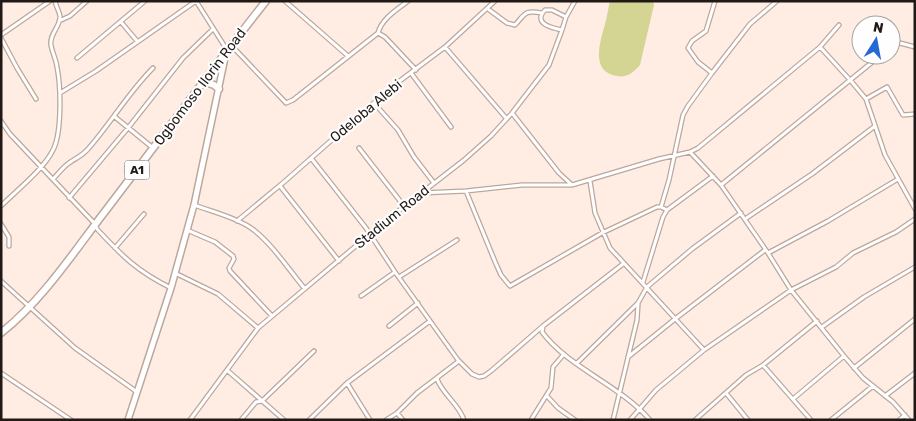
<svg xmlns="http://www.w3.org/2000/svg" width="916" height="421" viewBox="0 0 916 421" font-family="Rubik,sans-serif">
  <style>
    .green { fill: #d4d592 }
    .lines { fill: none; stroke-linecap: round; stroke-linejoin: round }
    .street-casing { stroke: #bca79d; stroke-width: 5.5 }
    .secondary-casing { stroke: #bca79d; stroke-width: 8 }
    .highway-casing { stroke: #bca79d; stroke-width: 9 }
    .street { stroke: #fff; stroke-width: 3 }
    .secondary { stroke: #fff; stroke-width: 5 }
    .highway { stroke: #fff; stroke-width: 6 }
    .labels { text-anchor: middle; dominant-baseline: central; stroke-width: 4.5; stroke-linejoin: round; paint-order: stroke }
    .shield { fill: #fefefe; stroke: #635e5b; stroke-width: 1 }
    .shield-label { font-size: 12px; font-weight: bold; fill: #211915 }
    .street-label { font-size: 14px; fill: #211915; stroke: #fefefe }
  </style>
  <rect width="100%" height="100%" fill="#ffede4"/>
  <!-- green -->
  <path class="green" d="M610,1h43l1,4 -14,60c-7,8 -13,13 -23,11 -27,-4 -17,-34 -12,-52 2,-7 3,-15 5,-23z"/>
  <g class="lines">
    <defs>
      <path id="street" d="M196,1l31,49
        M285,1l63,55
        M488,9l19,14 8,2c11,-12 9,-15 27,-12
        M59,21l11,-5 17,-15
        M121,22l16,19
        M562,30c-9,-2 -30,-6 -17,-20h7l14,7
        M378,33l7,4 31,33
        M378,33c4,-15 19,-23 30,-32
        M1,35l49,-34
        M1,38l16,30 19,31
        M231,45l55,58 7,-3 85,-67
        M891,46l9,-3 15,4
        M445,47l61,71
        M820,47l31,34 15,18 19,56 30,54
        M77,58l68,-57
        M411,73l40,54
        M712,73l-14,-11 -10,-14 4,-7 14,-10 9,-30
        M60,93l36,-22 100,-70
        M866,99l21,-12 16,28 12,-1
        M374,103l24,27 16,27 20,26
        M512,113l47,60 13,12
        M115,117l38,31
        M1,121l9,13 85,90 2,5c26,28 40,42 74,59
        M359,148l45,58
        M690,152l31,33 47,68 23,37 53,66 19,22 30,24 16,18
        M311,158l55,70 29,44 63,88 14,14 7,3 5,-1 7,-5 52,-45 80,-62
        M53,179c5,-5 10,-12 16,-16 7,-5 13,-7 19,-14 23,-26 40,-56 65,-81
        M590,181l5,32 15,35 94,102
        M721,185l160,-130
        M280,186l59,75
        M466,191l30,73 5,11 9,11 92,-53 55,-26h4l6,3
        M421,193l45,-2 56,-6h50l87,-26 31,-7 8,-4 122,-101 19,-22
        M69,198l59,-70 55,-70 30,-29
        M194,205c19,7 41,12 57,23 20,14 38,42 54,61
        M1,206c15,-15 43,-37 52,-56 9,-17 8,-63 4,-83 -1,-8 -5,-15 -6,-22 -2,-11 10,-19 9,-29 -1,-5 -4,-10 -5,-15
        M661,207l8,-27 14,-65 5,-9 24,-33 38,-49 27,-23
        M745,219l67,-45 63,-48
        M237,221l47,-39 109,-96 52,-39 50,-46
        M1,224l8,13v9
        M187,230l28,12 18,14 1,3 -5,9 1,3 42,45
        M115,248l29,-34
        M768,253l60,-32 70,-42
        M175,273l43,21 40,34
        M399,277l58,-37
        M1,281l74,67 62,44
        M643,282l20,-65 4,-7 46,-34
        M361,296l34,-24
        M389,326l29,-23
        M543,327l-1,5c27,36 78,53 108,88
        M822,327l42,-30 51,-30
        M628,357l47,-38 90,-69
        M577,363l61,-60 9,-16 45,-38 49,-36
        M763,365l48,55
        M854,368l61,-49
        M228,371l56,49
        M1,373l70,47
        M437,379c6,16 22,25 27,41
        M347,383l23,37
        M726,393l22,27
        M547,396l11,12 17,12
        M885,396l30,-23
        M793,399l51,-43
        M397,413l6,7
        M190,420l68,-92 130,-109 76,-59 27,-24 21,-23 37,-48 13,-35 4,-13 9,-16
        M241,420l15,-18 6,-1 52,-50
        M309,420l38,-37 83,-62
        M386,420l11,-7 20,-20 42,-32
        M531,420l20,-32 2,-21 11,-13
        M613,420l24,-100 1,-16
        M630,420l26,-30 48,-40 87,-60 45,-23 17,-14 43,-21 19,-13
        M695,420l51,-45 17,-10 54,-44
        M831,420l42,-34
        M899,420l6,-5"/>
      <path id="secondary" d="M128,420l43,-132 23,-83 32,-152"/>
      <path id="highway" d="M203,81l11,4 5,4
        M1,333c40,-32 68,-74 99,-115 55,-72 109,-145 166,-217"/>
    </defs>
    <!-- street casing -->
    <use href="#street" class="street-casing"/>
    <!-- secondary casing -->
    <use href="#secondary" class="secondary-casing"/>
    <!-- highway casing -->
    <use href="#highway" class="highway-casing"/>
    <!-- street -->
    <use href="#street" class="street"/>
    <!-- secondary -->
    <use href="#secondary" class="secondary"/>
    <!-- highway -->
    <use href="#highway" class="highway"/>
  </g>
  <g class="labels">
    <!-- shield labels -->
    <rect class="shield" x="124.5" y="160.5" width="25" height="19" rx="4"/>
    <g class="shield-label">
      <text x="137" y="170">A1</text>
    </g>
    <!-- street labels -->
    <g class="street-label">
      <text transform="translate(200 87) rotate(-53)">Ogbomoso Ilorin Road</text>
      <text transform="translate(366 111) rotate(-40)">Odeloba Alebi</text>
      <text transform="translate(392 217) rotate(-39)">Stadium Road</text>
    </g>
  </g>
  <!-- border -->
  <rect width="916" height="421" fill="none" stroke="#211915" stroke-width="5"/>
  <!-- north arrow -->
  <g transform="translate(876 40) rotate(11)"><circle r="24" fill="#fefefe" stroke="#a6a2a1"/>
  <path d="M0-4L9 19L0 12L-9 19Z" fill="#2469d5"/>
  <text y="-8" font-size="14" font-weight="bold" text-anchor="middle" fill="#211915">N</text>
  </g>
</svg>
